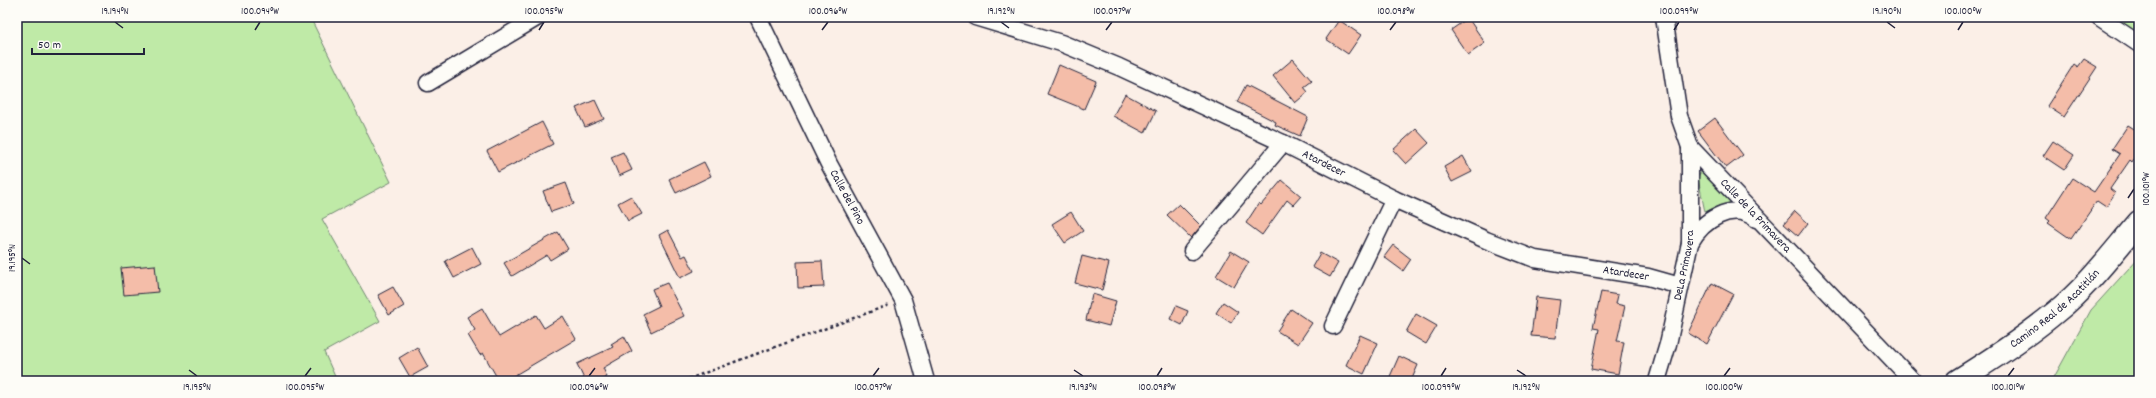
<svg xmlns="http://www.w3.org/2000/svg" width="2156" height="398" viewBox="0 0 2156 398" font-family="Dekko,sans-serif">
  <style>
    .green { fill: #bfeaa7; stroke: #708671 }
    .building { fill: #f4bda9; stroke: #22223b }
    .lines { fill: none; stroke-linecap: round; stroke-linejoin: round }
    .street-casing { stroke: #22223b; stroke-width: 19 }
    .secondary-casing { stroke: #22223b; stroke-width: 25 }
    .path { stroke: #22223b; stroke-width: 2.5; stroke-dasharray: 3 3; stroke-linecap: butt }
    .street { stroke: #fdfcf7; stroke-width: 16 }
    .secondary { stroke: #fdfcf7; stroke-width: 22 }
    .ticks { fill: none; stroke: #22223b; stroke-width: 1.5 }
    .labels { text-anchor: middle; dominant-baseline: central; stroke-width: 3; stroke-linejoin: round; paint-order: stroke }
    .street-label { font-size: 12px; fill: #22223b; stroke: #fdfcf7 }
    .neatline { fill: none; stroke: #22223b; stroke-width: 1.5 }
    .ticks-label { font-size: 10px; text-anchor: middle; fill: #22223b }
  </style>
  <rect width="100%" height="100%" fill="#fbefe7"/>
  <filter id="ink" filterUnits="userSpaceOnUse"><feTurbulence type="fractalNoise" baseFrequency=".025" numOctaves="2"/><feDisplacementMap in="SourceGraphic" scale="8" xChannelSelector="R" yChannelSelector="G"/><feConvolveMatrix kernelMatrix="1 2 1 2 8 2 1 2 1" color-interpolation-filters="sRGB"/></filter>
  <g filter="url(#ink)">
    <!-- green -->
    <path class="green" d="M17,17h293l81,165 -69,37 58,102 -56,31 13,29h-320z
      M2099,17h40v27z
      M1704,172l33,34h-18l-14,6 -7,-34 2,-5z
      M2139,257v124h-87l39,-71z"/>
    <!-- building -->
    <path class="building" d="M1468,18l17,25 -17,12 -17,-25z
      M1339,20l22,15 -13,19 -22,-15z
      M1293,59l19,22 -8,6 4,5 -13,11 -22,-27z
      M2084,59l13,8 -33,50 -17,-11 27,-42 4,3z
      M1059,65l37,16 -12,28 -37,-15z
      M1246,85l62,32 -8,19 -25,-11 1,-3 -39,-20z
      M1125,94l31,17 -11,22 -32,-17z
      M595,100l9,19 -19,8 -9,-19z
      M1715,118l28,37 -17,13 -28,-37z
      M542,122l11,22 -55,28 -11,-21z
      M2128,125l11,7v19l-7,11 -2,-2 -20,29 5,4 -9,14 -9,-6 -26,38 -23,-16 2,-2 -4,-3 26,-40 22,14 26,-38 -8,-5z
      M1416,129l13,14 -23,21 -13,-14z
      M2053,141l21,14 -10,15 -21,-14z
      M623,152l9,18 -13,6 -8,-19z
      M1463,156l9,16 -20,10 -8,-15z
      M704,162l7,14 -35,17 -7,-14z
      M1282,180l19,16 -8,9 -6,-5 -25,35 -16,-12 13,-20 2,2z
      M566,183l8,21 -23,8 -8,-21z
      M631,196l11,18 -14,7 -10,-18z
      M1179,204l22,22 -10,12 -24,-23z
      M1795,211l13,12 -10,13 -14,-12z
      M1071,212l12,19 -18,12 -13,-19z
      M668,230l14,27 4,-2 8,16 -14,7 -21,-43z
      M558,232l10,17 -18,11 -3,-5 -35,21 -8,-13z
      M1393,245l18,14 -8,12 -19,-14z
      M472,247l9,17 -27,14 -9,-17z
      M1231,251l18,11 -15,25 -18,-11z
      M1320,253l18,10 -8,14 -18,-10z
      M1082,256l27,7 -7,27 -27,-7z
      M822,261l2,26 -26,1 -1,-26z
      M155,265l3,27 -34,3 -3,-27z
      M667,283l17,33 -33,16 -8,-18 16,-8 -7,-17z
      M1712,283l21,11 -26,50 -19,-11z
      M393,287l11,19 -15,9 -11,-20z
      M1601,292l17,3 -2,9 9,2 -8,35 7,1 -6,32 -27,-5 8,-40 -6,-1z
      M1092,294l24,7 -7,25 -23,-6z
      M1536,297l24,3 -5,38 -24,-2z
      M1223,302l15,10 -7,11 -15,-10z
      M1176,306l12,5 -6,14 -12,-6z
      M482,308l17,29 37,-22 8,13 19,-12 13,23 -71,42h-6l-16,-28 -3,2 -12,-20 7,-5 -8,-13z
      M1291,309l21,14 -14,21 -21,-13z
      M1416,314l21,12 -11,18 -20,-12z
      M1360,335l18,8 -14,31 -18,-9z
      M624,336l8,15 -29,17 4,9 -8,4h-14l-8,-17 36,-17 -2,-3z
      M417,347l11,20 -18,10 -11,-19z
      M1399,356l19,9 -7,16h-23z"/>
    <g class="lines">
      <defs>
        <g id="street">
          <path id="s1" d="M758,17l71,147 74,136 23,81"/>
          <path id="s2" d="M975,17l86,26 58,24 164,76 111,56 92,41 49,19 113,18 32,9"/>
          <path id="s3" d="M1664,17l15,99 11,31 223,234"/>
          <path d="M2099,17l40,27"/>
          <path d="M428,83l110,-66"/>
          <path d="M1690,243c12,-22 42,-43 66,-24"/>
          <path d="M1192,251l91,-108"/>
          <path d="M1333,326l61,-127"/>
          <path id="s4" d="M1657,381l11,-37 22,-101v-96"/>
        </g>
        <g id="secondary">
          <path id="s5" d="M1957,381c34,-21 69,-44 100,-70 31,-25 56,-59 82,-89"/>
        </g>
      </defs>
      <!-- street casing -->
      <use href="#street" class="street-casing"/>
      <!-- secondary casing -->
      <use href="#secondary" class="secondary-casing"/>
      <!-- path -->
      <path class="path" d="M683,381l206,-76"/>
      <!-- street -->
      <use href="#street" class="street"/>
      <!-- secondary -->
      <use href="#secondary" class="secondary"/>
    </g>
  </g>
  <!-- ticks -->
  <path class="ticks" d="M115,22l8,6M1001,22l8,6M1887,22l8,6M255,30l5,-8M539,30l5,-8M822,30l6,-8M1106,30l6,-8M1390,30l6,-8M1674,30l5,-8M1958,30l5,-8M2128,198l6,-9M22,258l8,6M189,370l8,6M1074,370l9,6M1517,370l9,6M305,376l6,-8M589,376l6,-8M873,376l6,-8M1157,376l5,-8M1441,376l5,-8M1724,376l6,-8M2008,376l6,-8"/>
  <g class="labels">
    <!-- street labels -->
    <g class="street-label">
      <text stroke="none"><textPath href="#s2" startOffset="379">Atardecer</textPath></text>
      <text stroke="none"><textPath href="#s1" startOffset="201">Calle del Pino</textPath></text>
      <text stroke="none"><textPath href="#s3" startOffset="228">Calle de la Primavera</textPath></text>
      <text stroke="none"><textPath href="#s4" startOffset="119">DeLa Primavera</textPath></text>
      <text stroke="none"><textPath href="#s2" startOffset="703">Atardecer</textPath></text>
      <text stroke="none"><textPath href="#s5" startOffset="122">Camino Real de Acatitlán</textPath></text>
    </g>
  </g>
  <!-- margin -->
  <rect width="2156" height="398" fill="none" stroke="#fdfcf7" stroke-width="44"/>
  <!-- scale -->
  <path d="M32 48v6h112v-6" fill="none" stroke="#22223b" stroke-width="2"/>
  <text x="38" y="48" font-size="12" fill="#22223b" stroke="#fdfcf7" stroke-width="3" paint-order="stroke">50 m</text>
  <rect x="22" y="22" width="2112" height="354" class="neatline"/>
  <g class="ticks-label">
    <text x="115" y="14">19.194°N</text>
    <text x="260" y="14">100.094°W</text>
    <text x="544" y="14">100.095°W</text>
    <text x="828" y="14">100.096°W</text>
    <text x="1001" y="14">19.192°N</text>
    <text x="1112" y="14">100.097°W</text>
    <text x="1396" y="14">100.098°W</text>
    <text x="1679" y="14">100.099°W</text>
    <text x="1887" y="14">19.190°N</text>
    <text x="1963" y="14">100.100°W</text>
    <text transform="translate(2145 189) rotate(-90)" y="4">100.101°W</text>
    <text transform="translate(11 258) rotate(-90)" y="4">19.195°N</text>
    <text x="197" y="390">19.195°N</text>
    <text x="305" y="390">100.095°W</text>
    <text x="589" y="390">100.096°W</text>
    <text x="873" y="390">100.097°W</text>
    <text x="1083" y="390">19.193°N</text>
    <text x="1157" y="390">100.098°W</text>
    <text x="1441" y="390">100.099°W</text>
    <text x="1526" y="390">19.192°N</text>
    <text x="1724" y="390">100.100°W</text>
    <text x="2008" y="390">100.101°W</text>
  </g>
</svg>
